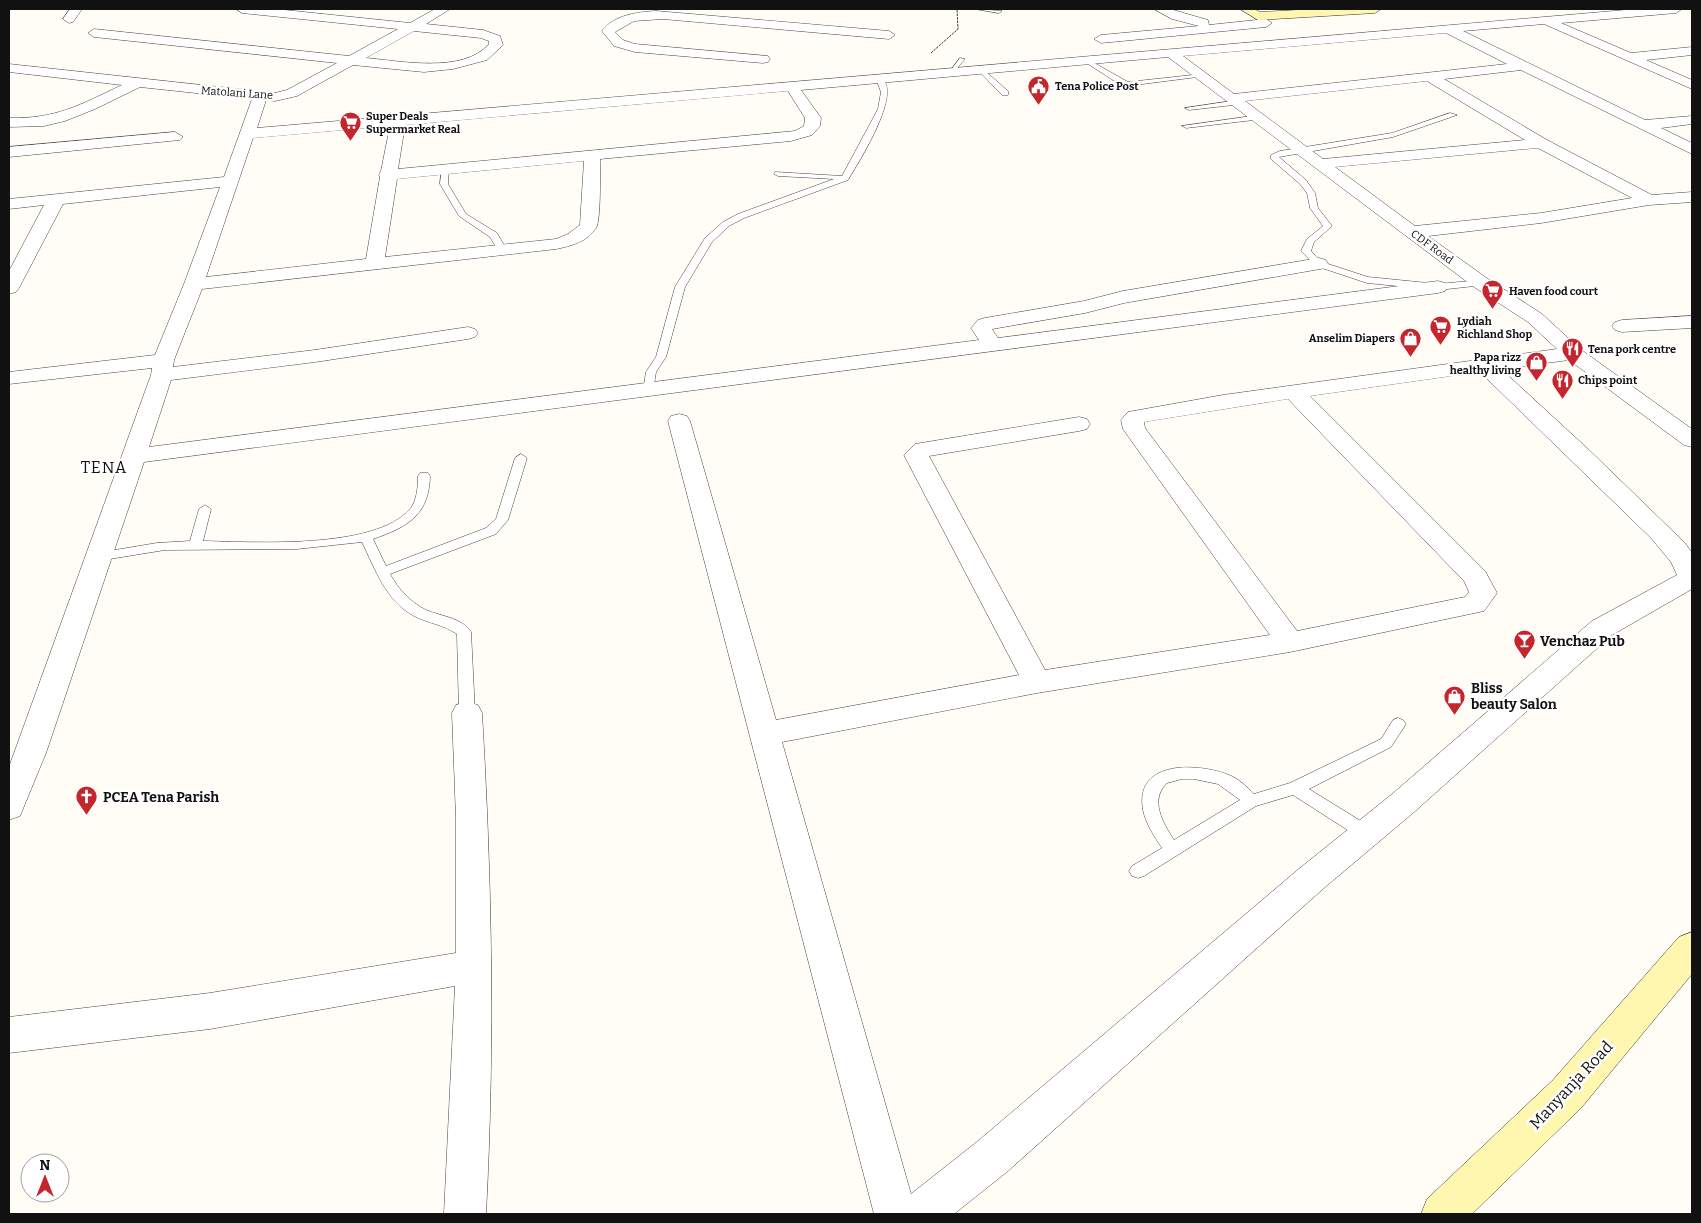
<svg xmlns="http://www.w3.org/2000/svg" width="1701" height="1223" viewBox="0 0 1701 1223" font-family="Bitter,serif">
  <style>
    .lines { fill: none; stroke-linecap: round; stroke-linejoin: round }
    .lane-casing { stroke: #444; stroke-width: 1 }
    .street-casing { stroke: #444; stroke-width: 1 }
    .secondary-casing { stroke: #333; stroke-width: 1 }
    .path { stroke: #333; stroke-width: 1; stroke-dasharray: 2.5 1; stroke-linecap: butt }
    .lane { fill: #fff; fill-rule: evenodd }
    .street { fill: #fff; fill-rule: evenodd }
    .secondary { fill: #fff6b0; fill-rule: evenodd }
    .labels { text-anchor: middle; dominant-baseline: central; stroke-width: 5; stroke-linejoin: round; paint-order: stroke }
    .far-poi-label { font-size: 11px; font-weight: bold; fill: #111; stroke: #fff; text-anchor: start }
    .far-street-label { font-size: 11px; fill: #111; stroke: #fff }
    .poi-label { font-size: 14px; font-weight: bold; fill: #111; stroke: #fff; text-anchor: start }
    .quarter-label { font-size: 16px; letter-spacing: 1px; fill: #111; stroke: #fff }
    .near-street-label { font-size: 16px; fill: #111; stroke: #fff }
  </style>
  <rect width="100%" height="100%" fill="#fffdf5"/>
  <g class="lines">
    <defs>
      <path id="lane" d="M975,9l27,2 -3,2z
        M960,58l5,1 -13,15h-4z
        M1085,60h4l39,22 74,-8 3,2 -78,10 -14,-6 -28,-18z
        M979,69h4l25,22v4h-6l-23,-24z
        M880,77c25,13 -22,86 -32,103l-104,38 -15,8 -17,16 -27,45 -19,70 -10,15 -3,19 -5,3 -4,-1 -1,-2 3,-19 10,-15 19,-70 30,-49 18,-16 15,-8 96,-35 -56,-3 -4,-2 1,-2 67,4 36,-67 3,-17 -5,-13z
        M1239,100l4,2 -1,2 -53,6 -4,-2z
        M1450,113l7,2 -64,22 -114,20 27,23 9,13 3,15 14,18 -18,16 -3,9 11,11 46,15 70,7 43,-4 5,3 -2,2 -46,5 -71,-7 -51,-17 -15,-15 6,-12 16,-13 -13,-18 -3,-15 -7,-9 -29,-25v-4l9,-4 112,-18z
        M1259,115h3v4l-76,9 -4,-2z
        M442,167l7,2 -1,15 18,30 31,19 10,17 -2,2h-6l-9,-15 -31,-21 -19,-32z
        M521,454l6,4 -19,62 -12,14 -106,40c9,16 20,28 36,36 14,6 37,8 45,22l4,81 -3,4h-10l-3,-4 -2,-79c-13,-9 -29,-11 -43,-18 -28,-15 -39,-47 -52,-74l-65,7 -132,1 -68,11 -7,-4 7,-4 60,-10 33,-2 9,-32 6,-4 6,4 -8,32c50,1 172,9 207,-32 7,-8 8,-23 8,-33l2,-3h8l2,3c-1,40 -23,51 -57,63l13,27 100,-38 10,-9 19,-61z
        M1398,718l5,2 3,4 -15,23 -82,42 63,39 2,5 -2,5 -6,2 -6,-2 -67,-43 -37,11 -112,70 -6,2 -6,-2 -3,-5 3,-5 30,-18c-8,-12 -16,-24 -19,-38 -9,-51 56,-47 86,-35 10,4 18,12 25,19l36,-11 91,-44 12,-19zM1194,779l24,5 22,16 -66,40c-11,-17 -25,-40 -7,-57l15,-4z"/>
      <path id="street" d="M70,9h12l-9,13 -4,1 -6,-4z
        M236,9h39l135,14 25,-14h15l-24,15 57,6 17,6 3,9 -16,15 -34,9 -29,3 -71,-7 -56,31 -22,5 -9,-1 -9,28 1380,-119h45l-6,4 -115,10 70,30 61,-6v8l-46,5 46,20v9l-148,-65 -81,7 182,89 47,-4v8l-31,4 31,15v11l-171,-84 -77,9 103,61 105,55 40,-3v10l-43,3 -108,18 -113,13 60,43 54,35 38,35 112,80v18l-8,-2 -115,-85 -68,9 87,80 97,94 7,10v36l-80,46 -199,178 -89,75 -316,283 -54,43h-80l-206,-793 3,-5 8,-2 8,2 3,5 86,299 243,-45 -115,-220 11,-11 164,-27 8,2 3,5 -3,5 -8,2 -150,25 116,214 225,-35 -147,-206 -2,-9 7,-8 95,-17 334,-46 -29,-27 -54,-35 -306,-230 -367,33 20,28 -1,8 -8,9 -21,6 -191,18c0,12 1,62 -4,69 -9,14 -25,18 -40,21l-354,40 -28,71 -1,7 142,-17 153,-23 7,2 3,4 -3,4 -7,2 -153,23 -144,18 -22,67 830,-107 -8,-12 7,-8 7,-2 99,-17 39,-10 196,-33 7,2 2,4 -2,4 -202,35 -39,10 -93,16 6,9 440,-57 7,2 3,4 -3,4 -7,2 -1294,169 -98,291 -26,63 -11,4v-53l142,-392 1,-7 -143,16v-12l146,-17 29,-71 36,-97 -157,17 -44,84 -3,4 -7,2v-23l35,-66 -35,4v-10l215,-22 28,-78 -112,-12 -45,22 -30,12 -21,5 -35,1v-9c47,1 71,-13 113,-33l-113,-13v-8l266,29 12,-3 50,-27 -243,-26 -6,-4 6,-4 255,27 49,-27 -156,-16zM414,31l67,7 8,3v3c-26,30 -88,17 -123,14zM1446,33l61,31 -273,30 -51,-38zM1427,81l98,59 -202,19 -78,-58zM788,91l17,27 -1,8 -9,5 -397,38 7,-44zM390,126l-9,45 -2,4 1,2 -14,82 -160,18 47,-139zM1538,148l94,50 -91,15 -126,13 -80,-59zM584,161l-4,64 -12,9 -12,5 -171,18 12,-78zM1480,372l171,166 20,24 6,13 -85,46 -201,174 -91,73 -322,273 -67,53 -129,-452 255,-49 253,-41 194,-41 13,-18 -12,-22 -175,-175zM1288,399l176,182 5,11 -4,5 -168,34 -152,-203 -1,-6z
        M1154,9h16l38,11 1,5 57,-6 6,4 -6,4 -165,16 -7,-4 7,-4 98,-9 -27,-7z
        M656,11l233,20 6,4 -6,4 -226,-20 -29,2 -19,11 8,8 12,4 133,12 2,3 -2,3 -5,1 -128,-11 -21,-6 -12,-15c12,-16 35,-19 54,-20z
        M175,132l8,5 -3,3 -171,17v-10z
        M1692,316v12l-70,4 -7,-2 -3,-4 3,-4 7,-2z
        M467,702l11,3 4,8c10,167 13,334 4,501h-42l11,-228 -245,43 -201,24v-36l201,-24 246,-40v-135l-4,-105 4,-8z"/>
      <path id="secondary" d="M1240,9h14l6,3 57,-3h64l-6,4 -117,7z
        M1692,932v42l-111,134 -109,106h-51l6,-15 126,-119 126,-143z"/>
    </defs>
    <!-- lane casing -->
    <use href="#lane" class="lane-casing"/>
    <!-- street casing -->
    <use href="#street" class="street-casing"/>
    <!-- secondary casing -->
    <use href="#secondary" class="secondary-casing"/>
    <!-- path -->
    <path class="path" d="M931,53l27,-24 -1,-20"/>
    <!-- lane -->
    <use href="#lane" class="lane"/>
    <!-- street -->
    <use href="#street" class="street"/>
    <!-- secondary -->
    <use href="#secondary" class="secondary"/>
  </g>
  <!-- icons -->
  <defs>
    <symbol id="civic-pin" viewBox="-11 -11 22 30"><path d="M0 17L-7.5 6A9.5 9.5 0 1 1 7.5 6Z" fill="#c4262e" stroke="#fff"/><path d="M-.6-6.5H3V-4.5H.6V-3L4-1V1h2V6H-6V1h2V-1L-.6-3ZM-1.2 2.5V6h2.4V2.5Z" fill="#fff"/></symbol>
    <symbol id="supermarket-pin" viewBox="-11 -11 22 30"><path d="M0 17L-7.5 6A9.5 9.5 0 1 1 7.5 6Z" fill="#c4262e" stroke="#fff"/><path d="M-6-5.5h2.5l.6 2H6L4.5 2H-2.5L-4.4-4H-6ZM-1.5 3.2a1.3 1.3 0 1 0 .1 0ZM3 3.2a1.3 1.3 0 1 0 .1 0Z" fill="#fff"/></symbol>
    <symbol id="shop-pin" viewBox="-11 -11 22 30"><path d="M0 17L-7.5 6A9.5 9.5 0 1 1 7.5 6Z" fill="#c4262e" stroke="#fff"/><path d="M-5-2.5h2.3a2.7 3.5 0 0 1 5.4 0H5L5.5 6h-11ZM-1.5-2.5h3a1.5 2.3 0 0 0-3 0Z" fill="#fff"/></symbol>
    <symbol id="restaurant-pin" viewBox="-11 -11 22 30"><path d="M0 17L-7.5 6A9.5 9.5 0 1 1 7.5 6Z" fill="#c4262e" stroke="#fff"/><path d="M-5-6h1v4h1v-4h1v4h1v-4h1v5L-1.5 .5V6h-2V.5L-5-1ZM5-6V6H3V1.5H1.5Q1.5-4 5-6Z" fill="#fff"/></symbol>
    <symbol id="bar-pin" viewBox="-11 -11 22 30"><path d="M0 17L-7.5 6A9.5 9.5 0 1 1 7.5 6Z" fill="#c4262e" stroke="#fff"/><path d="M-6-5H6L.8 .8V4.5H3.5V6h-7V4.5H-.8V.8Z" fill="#fff"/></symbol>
    <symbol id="church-pin" viewBox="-11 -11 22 30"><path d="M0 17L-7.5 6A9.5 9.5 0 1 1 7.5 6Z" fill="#c4262e" stroke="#fff"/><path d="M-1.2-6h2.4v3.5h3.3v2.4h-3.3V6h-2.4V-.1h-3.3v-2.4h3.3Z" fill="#fff"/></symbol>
  </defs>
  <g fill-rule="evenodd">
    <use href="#civic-pin" x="1026" y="74" width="25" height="34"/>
    <use href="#supermarket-pin" x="338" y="110" width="25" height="34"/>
    <use href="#supermarket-pin" x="1480" y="278" width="25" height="34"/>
    <use href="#supermarket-pin" x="1428" y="314" width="25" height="34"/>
    <use href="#shop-pin" x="1398" y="326" width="25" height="34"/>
    <use href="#restaurant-pin" x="1560" y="336" width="25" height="34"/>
    <use href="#shop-pin" x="1524" y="350" width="25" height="34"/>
    <use href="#restaurant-pin" x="1550" y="368" width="25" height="34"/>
    <use href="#bar-pin" x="1512" y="628" width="25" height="34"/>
    <use href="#shop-pin" x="1442" y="684" width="25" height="34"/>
    <use href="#church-pin" x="74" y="784" width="25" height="34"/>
  </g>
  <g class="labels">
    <!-- far-poi labels -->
    <g class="far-poi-label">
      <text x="1055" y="86">Tena Police Post</text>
      <text x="366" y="116">Super Deals<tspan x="366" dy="13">Supermarket Real</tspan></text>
      <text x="1509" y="291">Haven food court</text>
      <text x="1457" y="321">Lydiah<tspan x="1457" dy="13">Richland Shop</tspan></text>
      <text x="1395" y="338" text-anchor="end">Anselim Diapers</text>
      <text x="1588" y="349">Tena pork centre</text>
      <text x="1521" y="357" text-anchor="end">Papa rizz<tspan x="1521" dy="13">healthy living</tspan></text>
      <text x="1578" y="380">Chips point</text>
    </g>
    <!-- far-street labels -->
    <g class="far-street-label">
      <text transform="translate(237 93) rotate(4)">Matolani Lane</text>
      <text transform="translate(1432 247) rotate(36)">CDF Road</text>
    </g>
    <!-- poi labels -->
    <g class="poi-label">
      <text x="1540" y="641">Venchaz Pub</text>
      <text x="1471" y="688">Bliss<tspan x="1471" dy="16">beauty Salon</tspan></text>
      <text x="103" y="797">PCEA Tena Parish</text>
    </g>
    <!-- quarter labels -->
    <g class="quarter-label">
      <text x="104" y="467">TENA</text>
    </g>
    <!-- near-street labels -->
    <g class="near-street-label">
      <text transform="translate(1571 1085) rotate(-47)">Manyanja Road</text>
    </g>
  </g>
  <!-- border -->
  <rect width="1701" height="1223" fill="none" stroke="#111111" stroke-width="20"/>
  <!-- north arrow -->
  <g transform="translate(45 1178)"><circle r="24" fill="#ffffff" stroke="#a0a0a0"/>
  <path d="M0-4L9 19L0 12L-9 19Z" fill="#c4262e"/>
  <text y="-8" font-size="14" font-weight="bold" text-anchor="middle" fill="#111111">N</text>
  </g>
</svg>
